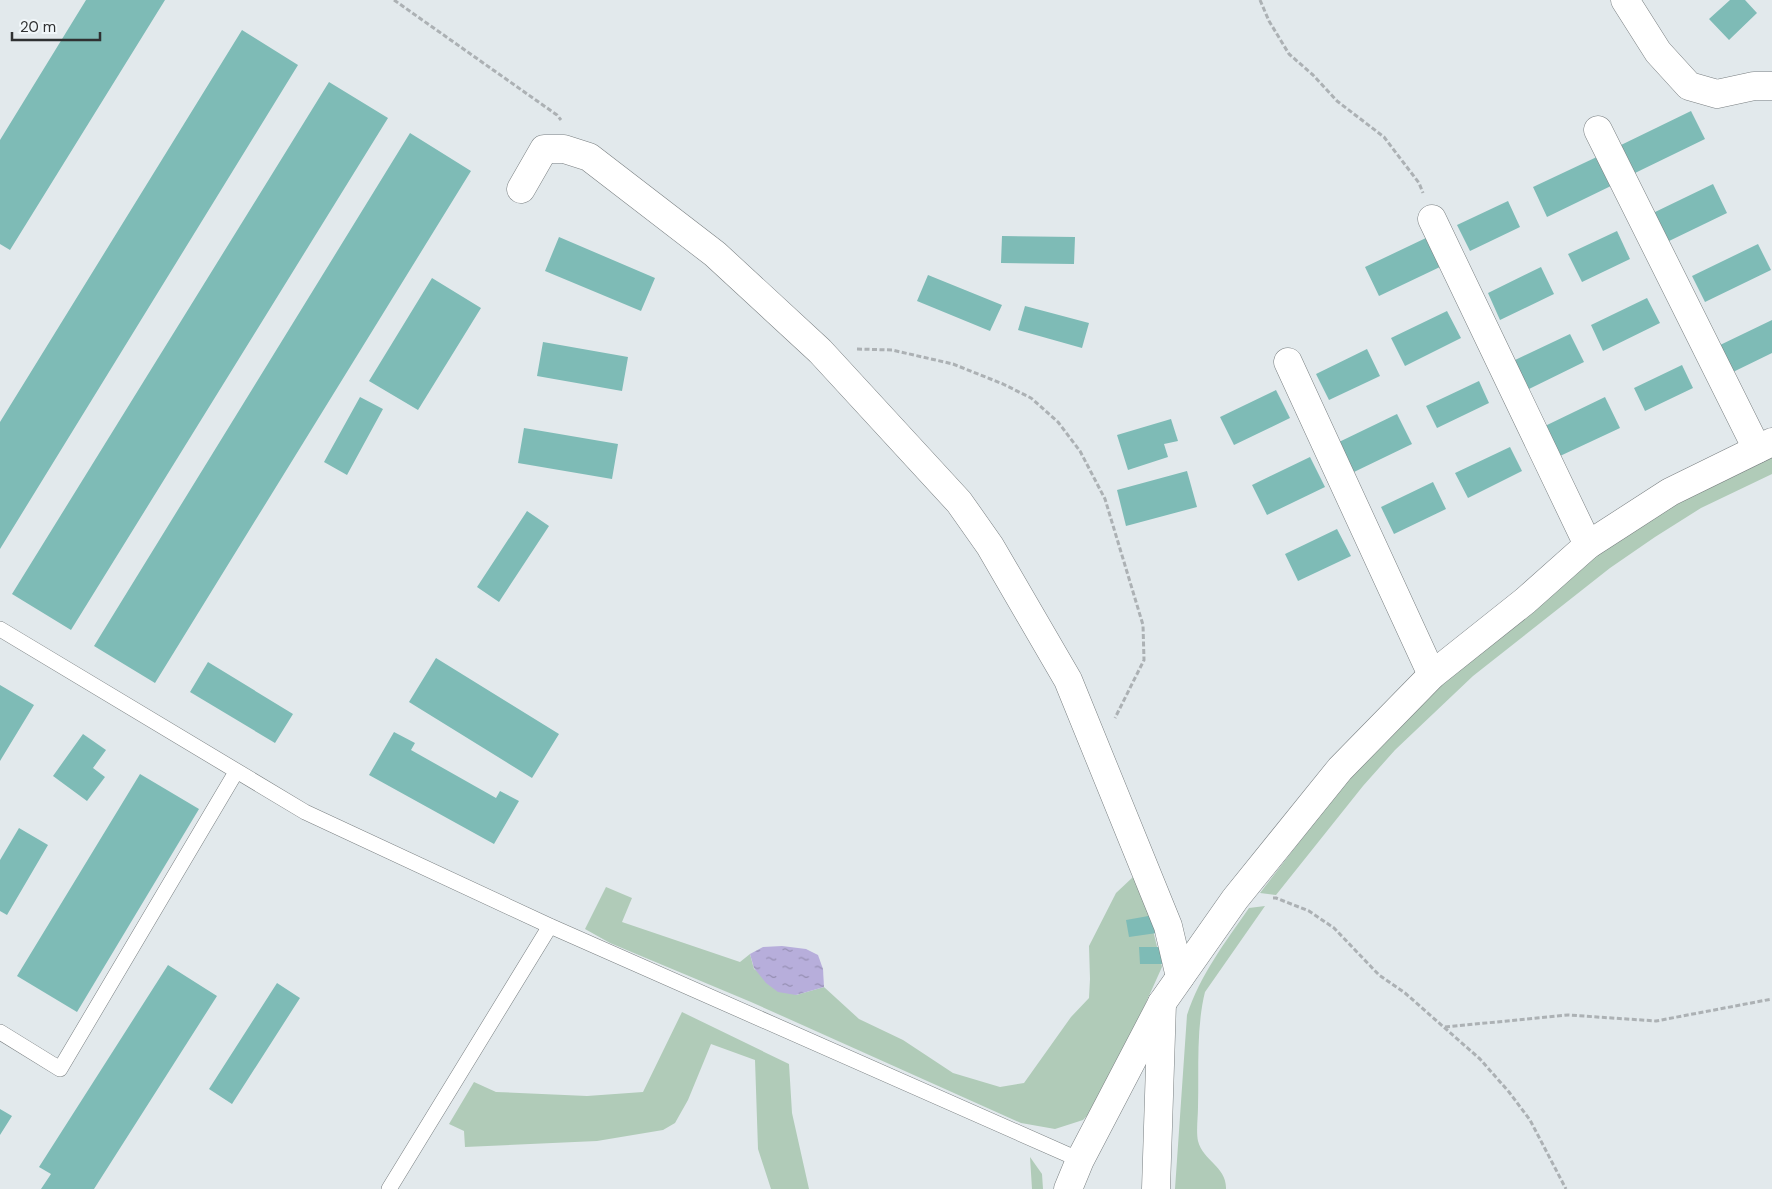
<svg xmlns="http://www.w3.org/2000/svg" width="1772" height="1189" viewBox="0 0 1772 1189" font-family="'DM Sans',sans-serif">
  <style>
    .grass { fill: #b0cbb8 }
    .water { fill: url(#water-ripples) }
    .building { fill: #7ebbb6 }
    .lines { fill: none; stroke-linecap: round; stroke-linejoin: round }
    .service-casing { stroke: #797f81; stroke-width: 16 }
    .minor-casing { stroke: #797f81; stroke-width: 29 }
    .tertiary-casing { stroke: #797f81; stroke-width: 29 }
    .primary-casing { stroke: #797f81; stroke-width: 29 }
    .path { stroke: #acb1b4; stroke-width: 3; stroke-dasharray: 5 2.5; stroke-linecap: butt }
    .service { stroke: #fff; stroke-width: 15 }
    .minor { stroke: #fff; stroke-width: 28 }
    .tertiary { stroke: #fff; stroke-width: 28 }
    .primary { stroke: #fff; stroke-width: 28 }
  </style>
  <defs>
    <pattern id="water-ripples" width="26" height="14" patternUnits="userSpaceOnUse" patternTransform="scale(1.25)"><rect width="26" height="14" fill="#b7aedb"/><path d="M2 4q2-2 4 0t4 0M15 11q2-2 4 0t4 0" fill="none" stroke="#958eb2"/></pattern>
  </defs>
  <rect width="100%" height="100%" fill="#e2e9ec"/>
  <!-- grass -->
  <path class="grass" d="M1772,454v20l-71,34 -46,29 -45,31 -137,108 -78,74 -32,36 -87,109 -16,-2 97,-126 71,-72 161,-137 85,-59z
    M1133,877l15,33 14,57 -60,133 -19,20 -28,9 -34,-6 -270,-121 -141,-59 -25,-14 21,-42 26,11 -10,24 118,40 10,-8 4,15 42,26 28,-8 35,32 44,21 50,33 47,14 24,-4 47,-66 18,-19 1,-19 -1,-33 27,-53z
    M1265,906l-60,86c-9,36 -6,77 -7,115 0,10 -2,24 0,34 5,20 29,26 28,48h-51l12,-174c13,-40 39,-74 62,-107z
    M682,1012l107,52 3,49 17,76h-38l-13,-40 -3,-89 -44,-16 -23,56 -13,23 -12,7 -66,11 -132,6 -1,-16 -15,-7 25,-42 22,10 91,4 56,-4z
    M1030,1157l12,17 1,15h-11z"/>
  <!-- water -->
  <path class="water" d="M782,946l24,3 12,6 5,14 1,18 -28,8 -18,-3 -12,-9 -12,-15 -4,-14 13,-7z"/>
  <!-- building -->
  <path class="building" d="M86,0h79l-155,250 -10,-6v-104z
    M1730,0h15l12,13 -28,27 -20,-21z
    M242,30l56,35 -298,484v-127z
    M329,82l59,36 -317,512 -59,-36z
    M1691,111l14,28 -70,34 -14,-28z
    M410,133l61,38 -316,512 -61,-37z
    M1601,155l14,29 -68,33 -14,-30z
    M1713,184l14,29 -60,29 -14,-29z
    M1508,201l12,26 -50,24 -13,-26z
    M1617,231l13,28 -48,23 -14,-28z
    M1002,236l73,1 -1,27 -73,-1z
    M559,237l96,41 -14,33 -96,-40z
    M1428,237l14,29 -63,30 -14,-29z
    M1758,244l13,26 -66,32 -13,-26z
    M1541,267l13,27 -54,26 -12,-27z
    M928,275l74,30 -12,26 -73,-30z
    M432,278l49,30 -63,102 -49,-29z
    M1647,298l13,25 -57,28 -12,-26z
    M1025,306l64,17 -7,25 -64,-18z
    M1447,311l14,27 -56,28 -14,-28z
    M1772,320v33l-41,20 -13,-27z
    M1570,334l14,28 -57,28 -14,-29z
    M543,342l85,15 -6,34 -85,-15z
    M1367,349l13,27 -51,24 -13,-26z
    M1682,365l11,23 -48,23 -11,-23z
    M1479,381l10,22 -52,25 -11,-22z
    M1276,390l14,28 -56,27 -14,-28z
    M360,397l23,12 -36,66 -23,-13z
    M1605,397l15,31 -60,28 -15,-30z
    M1397,414l15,30 -58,28 -15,-30z
    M1171,419l7,22 -14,3 4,13 -40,13 -11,-35z
    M524,428l94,16 -6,35 -94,-16z
    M1510,447l12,24 -54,27 -13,-25z
    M1310,457l15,30 -58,28 -15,-30z
    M1187,471l10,36 -71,19 -9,-36z
    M1433,482l13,27 -52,25 -13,-27z
    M527,511l22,15 -50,76 -22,-15z
    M1337,529l14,27 -53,25 -13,-27z
    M436,658l123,76 -27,44 -123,-76z
    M208,662l85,52 -18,29 -85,-51z
    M0,685l34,20 -34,56z
    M394,732l21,11 -4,7 85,48 4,-7 19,10 -25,43 -125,-69z
    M83,734l23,16 -13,18 12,9 -18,24 -34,-25z
    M140,774l59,35 -122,203 -60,-36z
    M19,828l29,17 -41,70 -7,-4v-51z
    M1154,915l3,18 -28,4 -3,-17z
    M1139,947h25v17h-24z
    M168,965l49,31 -123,193h-53l10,-15 -12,-7z
    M277,983l23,15 -68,106 -23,-15z
    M0,1109l12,7 -12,19z"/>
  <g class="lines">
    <defs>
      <path id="service" d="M0,629l305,183 245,114 530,234
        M0,1032l60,37 176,-297
        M389,1189l161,-263"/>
      <path id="minor" d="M1625,0l33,52 31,34 28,8 37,-8h18
        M1598,130l159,319
        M521,189l23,-40h20l25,8 126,97 105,97 139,151 31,44 78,134 100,246 12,51
        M1432,219l156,326
        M1288,362l144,313"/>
      <path id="tertiary" d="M1156,1189l6,-186"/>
      <path id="primary" d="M1068,1189l12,-29 82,-157 73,-104 105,-130 92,-94 93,-74 63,-56 82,-53 102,-50"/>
    </defs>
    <!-- service casing -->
    <use href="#service" class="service-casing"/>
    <!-- minor casing -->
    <use href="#minor" class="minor-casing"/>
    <!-- tertiary casing -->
    <use href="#tertiary" class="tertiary-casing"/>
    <!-- primary casing -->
    <use href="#primary" class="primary-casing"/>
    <!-- path -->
    <path class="path" d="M394,0l163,115 4,5
      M1260,0l9,21 20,33 24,21 24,26 47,36 35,46 4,10
      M857,349l35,1 61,14 50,20 28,14 27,24 22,29 25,48 38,126 1,35 -29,58
      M1273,898h3l33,13 25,17 45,47 26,18 75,66 29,33 21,28 36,69
      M1445,1027l123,-12 88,6 116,-22"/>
    <!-- service -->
    <use href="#service" class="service"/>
    <!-- minor -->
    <use href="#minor" class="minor"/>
    <!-- tertiary -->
    <use href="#tertiary" class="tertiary"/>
    <!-- primary -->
    <use href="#primary" class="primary"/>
  </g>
  <!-- scale -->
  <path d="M12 32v8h88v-8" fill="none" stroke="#2f3132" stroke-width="2.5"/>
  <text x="20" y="32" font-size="15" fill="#2f3132" stroke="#f0f6f9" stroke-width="4" paint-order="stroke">20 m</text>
</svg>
